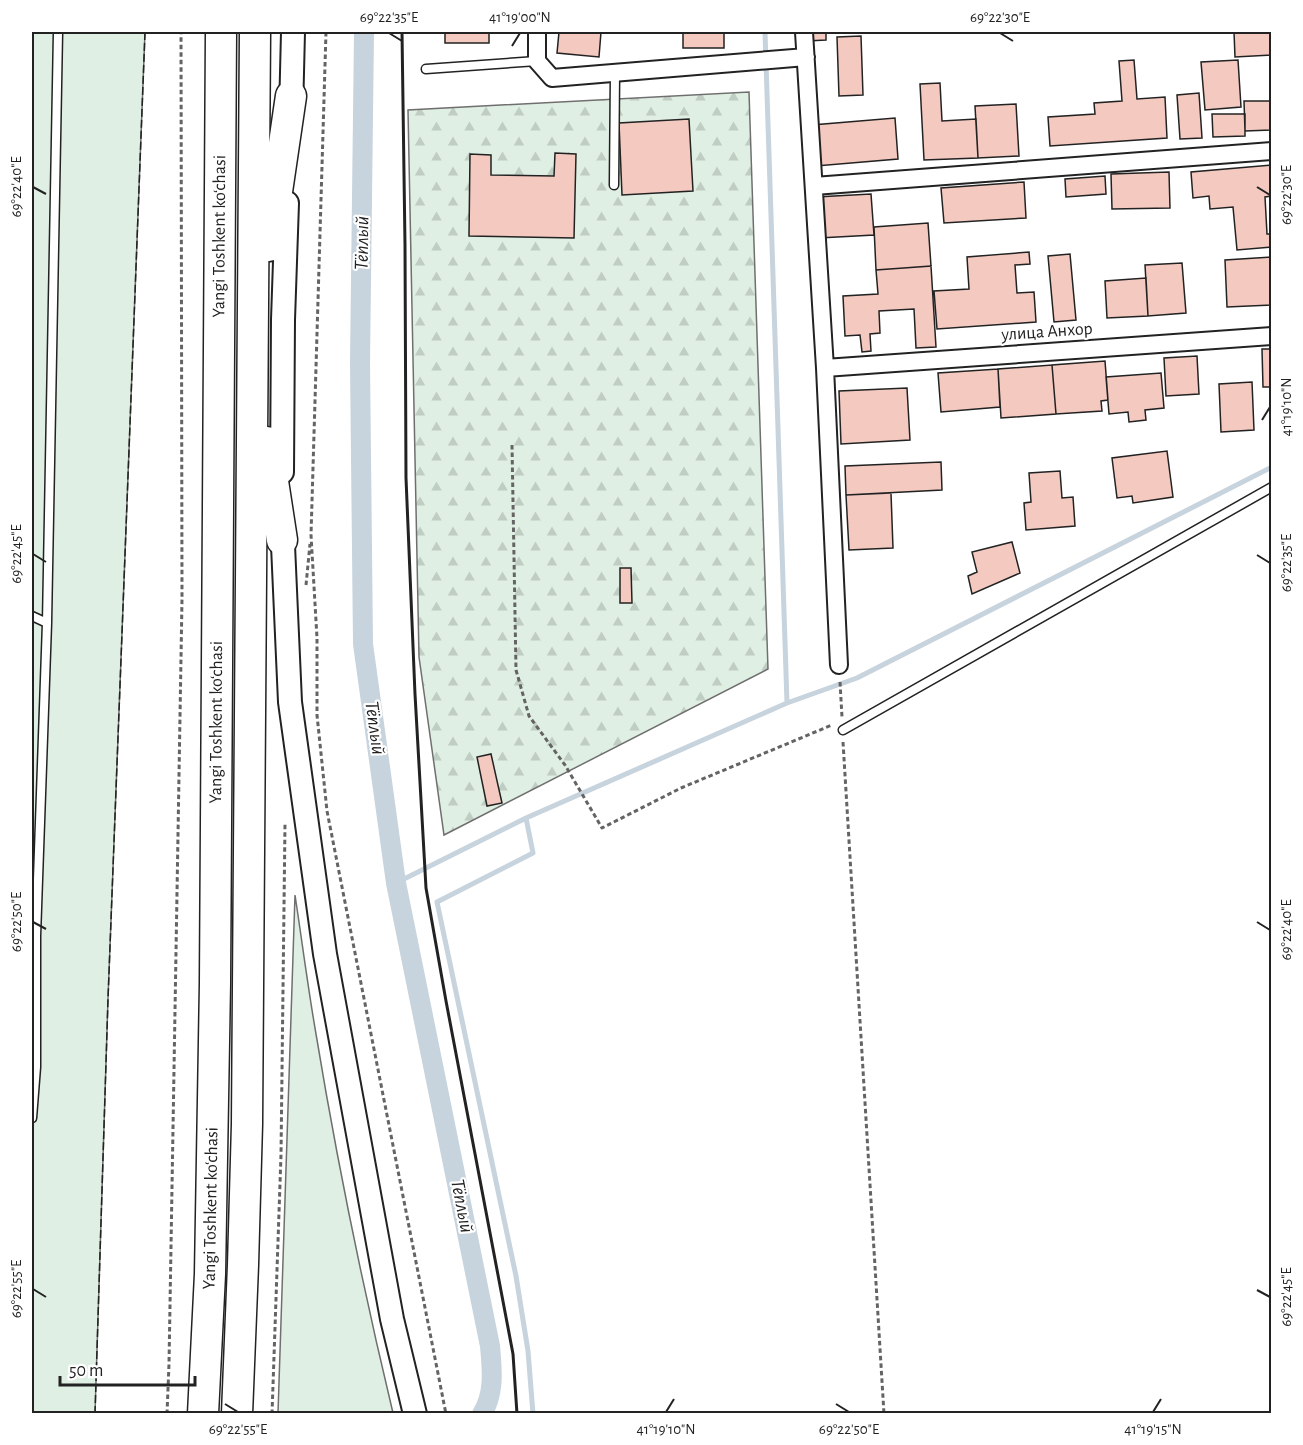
<svg xmlns="http://www.w3.org/2000/svg" width="1303" height="1445" viewBox="0 0 1303 1445" font-family="'Alegreya Sans',sans-serif">
  <style>
    .grass { fill: #e0efe3; stroke: #6f6f6f; stroke-width: 1.5 }
    .forest { fill: url(#forest-firs); stroke: #6f6f6f; stroke-width: 1.5 }
    .lines { fill: none; stroke-linecap: round; stroke-linejoin: round }
    .stream { stroke: #c7d3dd; stroke-width: 5 }
    .canal { stroke: #c7d3dd; stroke-width: 20 }
    .building { fill: #f3c9c0; stroke: #222; stroke-width: 1.5 }
    .lane-casing { stroke: #222; stroke-width: 11 }
    .street-casing { stroke: #222; stroke-width: 20 }
    .secondary-casing { stroke: #222; stroke-width: 26 }
    .highway-casing { stroke: #222; stroke-width: 33 }
    .path { stroke: #646464; stroke-width: 3; stroke-dasharray: 4.5 3; stroke-linecap: butt }
    .lane { stroke: #fff; stroke-width: 8 }
    .street { stroke: #fff; stroke-width: 16 }
    .secondary { stroke: #fff; stroke-width: 22 }
    .highway { stroke: #fff; stroke-width: 30 }
    .fence { stroke: #222; stroke-width: 1.5; stroke-dasharray: 8 3; stroke-linecap: butt }
    .wall { stroke: #222; stroke-width: 3 }
    .ticks { fill: none; stroke: #222; stroke-width: 2 }
    .labels { text-anchor: middle; dominant-baseline: central; stroke-width: 4.5; stroke-linejoin: round; paint-order: stroke }
    .street-label { font-size: 18px; fill: #222; stroke: #fff }
    .water-label { font-size: 20px; font-style: italic; fill: #222; stroke: #fff }
    .neatline { fill: none; stroke: #222; stroke-width: 2 }
    .ticks-label { font-size: 15px; text-anchor: middle; fill: #222 }
  </style>
  <defs>
    <pattern id="forest-firs" width="22" height="20" patternUnits="userSpaceOnUse" patternTransform="scale(1.5)"><rect width="22" height="20" fill="#e0efe3"/><path d="M5 1l3.5 6h-7zM16 11l3.5 6h-7z" fill="#c0cdc2"/></pattern>
  </defs>
  <rect width="100%" height="100%" fill="#fff"/>
  <!-- grass -->
  <path class="grass" d="M32,32h113l-37,967 -13,415 -63,-1z
    M295,895c7,46 13,93 21,139 21,127 47,254 77,379h-115z"/>
  <!-- forest -->
  <path class="forest" d="M749,92l19,577 -324,166 -25,-178 -11,-547z"/>
  <g class="lines">
    <!-- stream -->
    <path class="stream" d="M765,32l22,671
      M396,883l130,-65
      M533,1414l-5,-63 -12,-75 -79,-374 96,-49 -7,-35 261,-115 70,-25 415,-211"/>
    <!-- canal -->
    <path class="canal" d="M364,32l-4,331 3,281 33,239 94,463c2,23 5,47 -8,68"/>
  </g>
  <!-- building -->
  <path class="building" d="M445,32h44v11h-44z
    M559,32h42l-2,25 -42,-4z
    M683,32h41v16h-41z
    M806,32h20v8l-19,1z
    M1234,32h38v23l-37,2z
    M861,36l2,59 -24,1 -2,-59z
    M1134,60l3,39 28,-2 2,41 -117,8 -2,-29 47,-3 -1,-11 28,-2 -3,-40z
    M1238,60l3,47 -36,3 -4,-48z
    M940,83l2,38 34,-2 2,39 -54,2 -4,-76z
    M1199,93l3,45 -22,1 -3,-44z
    M1244,101h26l1,29 -26,1z
    M1016,104l3,52 -41,2 -3,-52z
    M1212,114h33v22l-32,1z
    M895,118l3,41 -82,7 -4,-41z
    M689,119l4,72 -71,4 -3,-72z
    M555,153l21,1 -2,84 -105,-2 1,-82 21,1v20l63,1z
    M1272,165v31l-7,1 2,37h5v13l-35,3 -4,-43 -23,2 -1,-13 -16,2 -2,-26z
    M1169,172l1,36 -58,1 -1,-35z
    M1105,176l1,18 -40,3 -1,-18z
    M1024,182l2,36 -82,5 -3,-35z
    M871,194l3,41 -55,3 -3,-41z
    M928,223l3,43 -55,4 -2,-43z
    M1029,252l1,12 -15,1 2,28 17,-1 2,30 -99,7 -3,-38 35,-2 -2,-32z
    M1070,254l6,66 -22,2 -6,-66z
    M1272,257v48l-45,2 -2,-47z
    M1182,263l4,50 -38,3 -3,-51z
    M931,266l5,81 -20,1 -2,-39 -35,2 1,22 -10,1 1,17 -9,1 -2,-17 -15,1 -2,-40 35,-2 -2,-24z
    M1146,278l2,38 -41,2 -2,-37z
    M1262,349h10v38h-9z
    M1197,356l2,38 -33,2 -2,-38z
    M1105,361l3,39 -7,1 1,10 -46,3 -4,-49z
    M1052,365l4,49 -55,4 -3,-49z
    M998,369l2,38 -59,5 -3,-39z
    M1161,373l3,35 -19,2 1,10 -17,2 -1,-10 -19,2 -3,-37z
    M1252,382l2,48 -33,2 -2,-48z
    M907,388l3,52 -69,4 -2,-53z
    M1167,451l6,46 -40,6 -1,-7 -15,2 -5,-40z
    M941,462l1,28 -96,5 -1,-29z
    M1060,471l2,27 11,-1 2,29 -49,4 -2,-27 7,-1 -2,-29z
    M891,493l2,55 -44,2 -3,-55z
    M1012,542l8,31 -48,21 -4,-18 9,-4 -5,-20z
    M620,568h11l1,35h-12z
    M491,754l11,49 -15,3 -10,-49z"/>
  <g class="lines">
    <defs>
      <path id="lane" d="M426,69l111,-8
        M614,185l1,-112
        M32,616l15,7
        M843,730l429,-243
        M32,1118l4,-51v-131l11,-313 11,-591"/>
      <path id="street" d="M537,32v29l15,17 254,-21
        M804,32l21,336 14,297
        M814,186l458,-35
        M825,368l447,-32"/>
      <path id="secondary" d="M291,113l2,-81
        M282,472l1,-152 4,-117
        M282,523l8,179 35,252 67,365 23,95"/>
      <g id="highway">
        <path d="M269,246l22,-150"/>
        <path d="M267,442l15,98"/>
        <path id="s1" d="M203,1414l7,-140 5,-291 6,-951"/>
        <path d="M237,1414l6,-149 4,-141 8,-1092"/>
      </g>
    </defs>
    <!-- lane casing -->
    <use href="#lane" class="lane-casing"/>
    <!-- street casing -->
    <use href="#street" class="street-casing"/>
    <!-- secondary casing -->
    <use href="#secondary" class="secondary-casing"/>
    <!-- highway casing -->
    <use href="#highway" class="highway-casing"/>
    <!-- path -->
    <path class="path" d="M326,32l-15,503 6,103v77l10,96 119,603
      M512,445l4,225 13,46 36,49 37,63 79,-40 151,-63
      M306,585l4,-41
      M840,682l2,35
      M843,742l41,672
      M167,1414l2,-50 13,-765 -1,-567
      M272,1414l9,-259 4,-331"/>
    <!-- lane -->
    <use href="#lane" class="lane"/>
    <!-- street -->
    <use href="#street" class="street"/>
    <!-- secondary -->
    <use href="#secondary" class="secondary"/>
    <!-- highway -->
    <use href="#highway" class="highway"/>
    <!-- fence -->
    <path class="fence" d="M95,1414l13,-415 37,-967"/>
    <!-- wall -->
    <path class="wall" d="M402,32l3,213 1,233 9,216 11,194 20,113 67,353 4,60"/>
  </g>
  <!-- ticks -->
  <path class="ticks" d="M389,33l13,8M1000,33l13,8M512,46l8,-13M33,187l13,7M1257,187l13,8M1262,420l8,-13M33,554l13,8M1257,555l13,8M33,922l13,7M1257,922l13,8M33,1289l13,8M1257,1290l13,7M225,1404l13,8M836,1404l13,8M666,1412l8,-13M1153,1412l8,-13"/>
  <g class="labels">
    <!-- street labels -->
    <g class="street-label">
      <text stroke="none"><textPath href="#s1" startOffset="1178">Yangi Toshkent ko‘chasi</textPath></text>
      <text transform="translate(1047 332) rotate(-4)">улица Анхор</text>
      <text stroke="none"><textPath href="#s1" startOffset="692">Yangi Toshkent ko‘chasi</textPath></text>
      <text stroke="none"><textPath href="#s1" startOffset="206">Yangi Toshkent ko‘chasi</textPath></text>
    </g>
    <!-- water labels -->
    <g class="water-label">
      <text transform="translate(362 243) rotate(-89)">Тёплый</text>
      <text transform="translate(375 728) rotate(82)">Тёплый</text>
      <text transform="translate(462 1206) rotate(79)">Тёплый</text>
    </g>
  </g>
  <!-- border -->
  <rect width="1303" height="1445" fill="none" stroke="#ffffff" stroke-width="66"/>
  <!-- scale -->
  <path d="M60 1376v9h135v-9" fill="none" stroke="#222222" stroke-width="3"/>
  <text x="69" y="1376" font-size="18" fill="#222222" stroke="#ffffff" stroke-width="4.5" paint-order="stroke">50 m</text>
  <rect x="33" y="33" width="1237" height="1379" class="neatline"/>
  <g class="ticks-label">
    <text x="389" y="22">69°22'35"E</text>
    <text x="520" y="22">41°19'00"N</text>
    <text x="1000" y="22">69°22'30"E</text>
    <text transform="translate(16 187) rotate(-90)" y="5">69°22'40"E</text>
    <text transform="translate(1286 195) rotate(-90)" y="5">69°22'30"E</text>
    <text transform="translate(1286 407) rotate(-90)" y="5">41°19'10"N</text>
    <text transform="translate(16 554) rotate(-90)" y="5">69°22'45"E</text>
    <text transform="translate(1286 563) rotate(-90)" y="5">69°22'35"E</text>
    <text transform="translate(16 922) rotate(-90)" y="5">69°22'50"E</text>
    <text transform="translate(1286 930) rotate(-90)" y="5">69°22'40"E</text>
    <text transform="translate(16 1289) rotate(-90)" y="5">69°22'55"E</text>
    <text transform="translate(1286 1297) rotate(-90)" y="5">69°22'45"E</text>
    <text x="238" y="1434">69°22'55"E</text>
    <text x="666" y="1434">41°19'10"N</text>
    <text x="849" y="1434">69°22'50"E</text>
    <text x="1153" y="1434">41°19'15"N</text>
  </g>
</svg>
